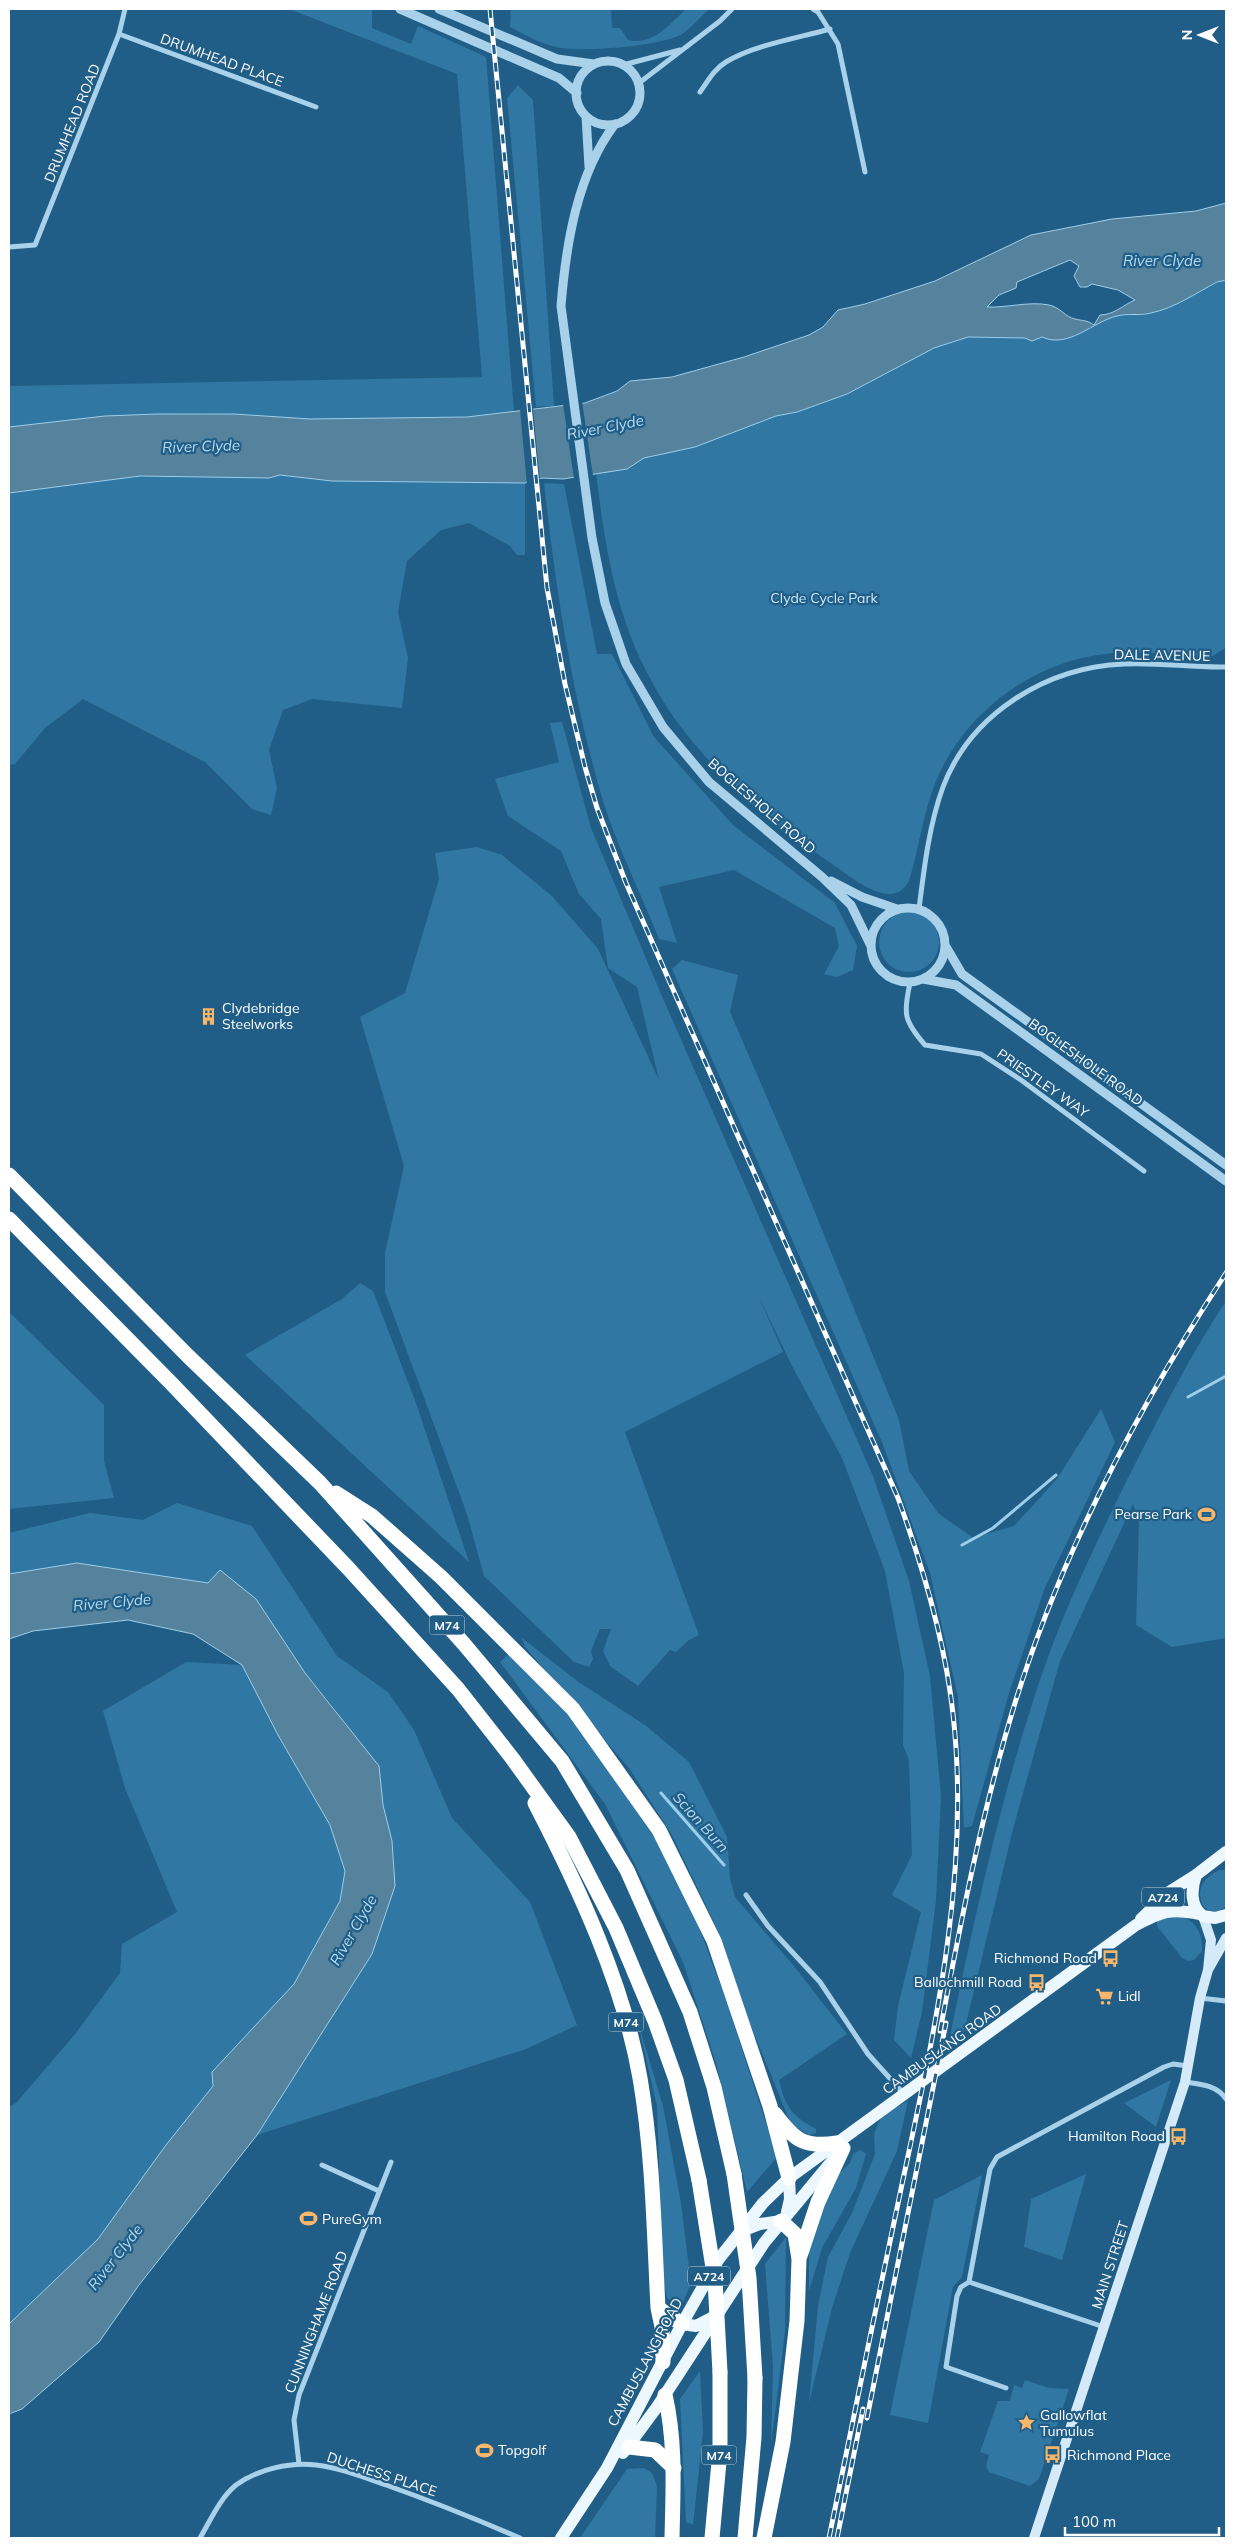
<svg xmlns="http://www.w3.org/2000/svg" width="1235" height="2547" viewBox="0 0 1235 2547" font-family="Mulish,sans-serif">
  <style>
    .green { fill: #3177a3 }
    .water { fill: #55829d; stroke: #9dcfeb; fill-rule: evenodd }
    .pier { fill: #205e87 }
    .lines { fill: none; stroke-linecap: round; stroke-linejoin: round }
    .stream { stroke: #9dcfeb; stroke-width: 3 }
    .minor { stroke: #a9d2ea; stroke-width: 5 }
    .tertiary { stroke: #a9d2ea; stroke-width: 9 }
    .secondary { stroke: #d5eaf8; stroke-width: 10 }
    .primary { stroke: #edf7fe; stroke-width: 12 }
    .motorway { stroke: #fff; stroke-width: 15 }
    .rail-casing { stroke: #fff; stroke-width: 5 }
    .rail { stroke: #205e87; stroke-width: 3; stroke-dasharray: 9; stroke-linecap: butt }
    .motorway-bridge { stroke: #fff; stroke-width: 15 }
    .labels { text-anchor: middle; dominant-baseline: central; stroke-width: 4.5; stroke-linejoin: round; paint-order: stroke }
    .shield { fill: #205e87; stroke: #bccfdb; stroke-width: 1 }
    .shield-label { font-size: 12px; font-weight: bold; fill: #fff }
    .street-label { font-size: 14px; fill: #fff; stroke: #205e87 }
    .park-label { font-size: 14px; fill: #cee8f7; stroke: #205e87 }
    .poi-label { font-size: 14px; fill: #fff; stroke: #205e87; text-anchor: start }
    .water-label { font-size: 15px; font-style: italic; fill: #b5dbf1; stroke: #205e87 }
  </style>
  <rect width="100%" height="100%" fill="#205e87"/>
  <!-- green -->
  <path class="green" d="M289,9h83v19l39,16 7,-18 68,31 28,355c-68,8 -136,9 -204,7 -25,0 -50,-4 -75,-5 -76,-3 -151,6 -226,13v-41l473,-9 -25,-303z
    M511,9h100l1,19h8l8,12c25,6 42,-16 58,-31h23c-8,7 -16,17 -25,24 -19,13 -106,20 -128,14 -17,-4 -31,-12 -46,-20z
    M518,85l15,15 21,306 -18,1 -29,-309z
    M1226,280v368c-7,3 -10,7 -18,10 -36,-3 -75,-9 -111,-3 -70,11 -134,61 -161,126 -13,32 -17,67 -27,100 -5,8 -11,14 -21,13 -21,-2 -39,-19 -56,-30 -30,-21 -60,-42 -87,-66 -17,-15 -32,-33 -47,-50 -18,-20 -34,-44 -47,-68 -36,-65 -46,-135 -55,-207l31,-4 17,-11 51,-11 81,-31 21,-4 50,-18 87,-46 34,-11 57,1 7,3 10,-4c28,12 51,-16 75,-21 10,-3 21,0 31,-2 24,-4 52,-28 78,-34z
    M280,475l52,6 193,2v72h-8l-7,-9 -41,-23 -28,7 -34,31 -9,51 10,46 -6,50 -90,-9 -29,11 -14,40 8,38 -6,27 -19,-6 -47,-47 -122,-63 -38,29 -30,36 -6,1v-272l131,-17 129,2z
    M544,483l20,1 33,170h15l42,83 79,88 102,78 22,43 -4,24 -16,7 -13,-3 15,-28 -4,-18 -101,-58 -75,17 18,56 -18,-4c-18,-45 -42,-93 -56,-138 -31,-105 -47,-209 -59,-318z
    M562,722l29,106 70,166 212,482 36,105 21,95 11,120 -5,104 -14,112 -11,46 -17,-18 4,-34 23,-94 -29,-17 20,-40 -3,-95 -6,-15 1,-72 -19,-102 -43,-113 -50,-92 -34,-71 25,57 -158,80 74,203 -10,5 -13,12 -6,-2 -32,36 -28,-20 -7,-15 8,-22h-11l-9,22 2,8 -4,8 -15,-5 -90,-86 -17,-62 -82,-222v-39l19,-87 -44,-149 45,-24 34,-114 -4,-26 42,-6 25,8 50,41 46,53 61,131 -22,-93 -29,-19 -7,-49 -22,-25 -18,-43 -53,-35 -13,-37 64,-17 -9,-39z
    M879 942a30 30 0 1 1 60 0a30 30 0 1 1-60 0Z
    M682,960l56,15 -8,37 63,146 106,262 10,51 29,42 35,25 41,-12 43,-47 44,-70 14,33 -71,148 -35,103 -37,133 -8,2 -6,-131 -28,-124 -48,-131 -210,-473z
    M360,1283l13,8 43,112 53,159 -224,-207 97,-56z
    M1226,1301v337l-54,9 -36,-22 3,-102 -6,-19 -73,157 -47,168 -49,203 -14,4c25,-121 52,-245 92,-362 23,-67 55,-133 86,-196 31,-61 61,-121 98,-177z
    M9,1312l95,93v56l10,37 -105,11z
    M177,1503l75,23 85,130 51,36 26,38 38,88 78,84 47,123 -51,24 -269,86 115,-181 20,-113 -9,-36 -46,-93 -117,-142 -11,13 -132,-20 -68,11v-41l81,-20 53,7z
    M522,1638l58,45 65,42 44,37 38,75 3,41 5,19 58,68 54,69 -68,46c6,27 13,36 37,49v4l-7,2 -18,-11 -50,-122 -23,-71 -46,-96 -43,-67 -104,-121z
    M510,1653l68,70 76,108 38,78 33,88 52,160 -30,35 -31,-129 -33,-101 -78,-158 -105,-142z
    M186,1662l56,3 36,70 52,90 15,46 -5,30 -46,83 -82,88 1,14 -47,59 -68,94 -89,85v-217l7,-4 60,-70 44,-60 2,-29 55,-32 -52,-124 -22,-77z
    M1219,1870h7v36c-7,7 -16,7 -23,0 -8,-17 1,-28 16,-36z
    M1179,1915c17,6 24,18 23,36l-8,9 -6,1 -6,-3 -25,-32v-6z
    M637,2019l26,87 18,97 10,81 -8,18 -9,1 -7,-5 -4,-20 -6,-172z
    M1171,2080l-15,47 -32,-24z
    M908,2101l-11,50 -47,102 -18,55 -23,95 9,-97 10,-49 24,-44 23,-59 -1,-20 8,-19z
    M860,2150l6,4 -10,34 -34,60 -13,43v-46l23,-65 18,-17 3,-9z
    M1086,2174l-24,86 -38,-13 7,-48z
    M982,2175l-20,102 -9,10 -25,136 -38,-8 44,-215z
    M786,2237l-1,95 -14,114 2,-80 -8,-102z
    M700,2371l3,61 -10,93 -7,-3 -6,-123z
    M1025,2380l24,8 20,1 -30,90 -9,7 -41,-14 -3,-6 3,-11 -9,-3 18,-51h12l4,-16 8,3z
    M644,2468l8,5 5,13 -2,52h-75l47,-69z"/>
  <!-- water -->
  <path class="water" d="M1226,203v77l-9,2c-21,11 -42,26 -66,31 -11,3 -23,0 -34,3 -25,6 -48,33 -75,21l-10,4 -7,-3 -57,-1 -34,11 -87,46 -50,18 -21,4 -81,31 -51,11 -17,11 -64,10 -21,-1 -17,5 -193,-2 -52,-6 -11,3 -129,-2 -131,17v-66l96,-11 52,-2h77l76,5 157,-2 118,-14 32,-12 13,-10 42,-4 72,-20 65,-22 14,-8 15,-17 27,-6 70,-23 96,-46 81,-16 84,-8zM1070,260l9,6 -5,10 6,11h7l5,-3 26,6 17,10c-12,5 -21,15 -35,15l-6,10c-7,-5 -11,-4 -19,-6 -10,-2 -15,-12 -26,-14 -19,-4 -43,3 -62,2l12,-12 17,-7 1,-6z
    M77,1563l131,20 12,-13 36,29 49,74 74,93 4,39 9,36 3,45 -23,68 -115,181 -118,150 -40,57 -77,67 -13,5v-90l89,-85 68,-94 47,-59 -1,-14 82,-88 46,-83 5,-30 -15,-46 -52,-90 -36,-70 -49,-31 -65,-14 -95,11 -24,8v-65z"/>
  <!-- pier -->
  <path class="pier" d="M582,401l11,75 -19,3 -11,-75z
    M533,408l7,74 -13,3 -7,-76z"/>
  <g class="lines">
    <!-- stream -->
    <path class="stream" d="M1188,1397l38,-21
      M962,1545l31,-17 63,-53
      M661,1793l63,72"/>
    <!-- minor -->
    <path class="minor" d="M813,9l5,3 20,32 27,128
      M119,34l197,73
      M623,65l57,-15
      M639,83l81,-62 12,-12
      M700,92c8,-11 14,-23 26,-30 28,-17 72,-24 104,-33
      M9,247l26,-2 84,-211 6,-25
      M919,909c5,-40 10,-84 24,-122 28,-74 104,-120 181,-123 34,-2 68,4 102,3
      M910,983c-7,31 -6,38 15,62l56,9 40,26 123,91
      M746,1895l22,31 52,56 48,72 36,40
      M1200,1998l26,3
      M1185,2082c15,2 32,3 41,17
      M322,2165l57,26
      M969,2282l-8,5 -4,9 -11,71 60,21
      M1104,2327l-135,-45 21,-113 7,-12 167,-90 9,-3 15,2
      M299,2464l-5,-44 5,-25 92,-233
      M200,2538c10,-17 20,-40 36,-53 22,-16 54,-23 80,-20 24,3 47,12 70,20 45,16 90,34 134,53"/>
    <!-- tertiary -->
    <path class="tertiary" d="M400,9l159,69 18,15
      M439,9l118,50 37,5
      M576 93a32 32 0 1 1 64 0a32 32 0 1 1-64 0Z
      M586,116l3,51
      M615,124c-38,50 -49,120 -54,182l31,232 13,65 21,61 37,63 46,55 113,95 29,28 19,39
      M831,881l31,16 35,12
      M871 945a37 37 0 1 1 74 0a37 37 0 1 1-74 0Z
      M945,945l17,29 264,191
      M923,979l33,6 270,196"/>
    <!-- secondary -->
    <path class="secondary" d="M1209,1968l17,-30
      M1034,2538l151,-456 15,-84 8,-28 3,-30 -8,-24"/>
    <!-- primary -->
    <path class="primary" d="M1226,1852l-30,23c-5,14 -6,32 7,41l12,2 11,-3
      M1141,1919l28,-27 27,-17
      M787,2212l3,-13 -1,-21
      M742,2231l18,-7 21,-3
      M682,2324l14,2 19,-10
      M623,2453l34,-46 107,-164 73,-88
      M561,2538l46,-70 75,-144 36,-64 45,-57 26,-25 347,-253c26,-14 34,-17 64,-11"/>
    <!-- motorway -->
    <path class="motorway" d="M9,1175l179,181 132,127 144,161 98,117 65,109 63,142 24,75 20,87
      M9,1219l162,164 177,185 110,121 54,69 57,79 47,91 39,93 21,59 23,100
      M336,1493l36,23 69,61 132,132 86,121 55,111 56,165 19,72
      M535,1803c43,83 89,182 105,275 13,76 14,153 18,230l4,19 1,35
      M775,2114c19,26 29,34 62,29
      M800,2256l18,-54 25,-54
      M658,2308l24,16
      M665,2395c11,47 8,95 7,143
      M629,2447l26,3 19,18
      M712,2538l8,-87v-79
      M745,2538l9,-101 1,-59
      M764,2538l19,-96 14,-121 2,-62 -4,-25 -14,-13"/>
    <defs>
      <path id="rail" d="M490,9l57,579 18,96 20,83 12,41 29,75 272,615c25,69 47,143 55,216 18,160 -19,319 -52,475 -25,116 -48,233 -72,349
        M940,2031c21,-110 42,-220 75,-328 47,-152 124,-297 211,-430
        M867,2418l79,-395
        M837,2538l26,-129"/>
    </defs>
    <!-- rail casing -->
    <use href="#rail" class="rail-casing"/>
    <!-- rail -->
    <use href="#rail" class="rail"/>
    <!-- motorway-bridge -->
    <path class="motorway-bridge" d="M734,2174l15,104 6,100
      M699,2180l16,100 5,92"/>
  </g>
  <!-- icons -->
  <defs>
    <symbol id="building-bare" viewBox="-9 -9 18 18"><path d="M-4-6H4V6H1V3H-1V6H-4ZM-2.5-4.3h1.7v1.8h-1.7ZM.8-4.3h1.7v1.8H.8ZM-2.5-1h1.7V.8h-1.7ZM.8-1h1.7V.8H.8Z" fill="#f8b66a" stroke="#205e87" stroke-width="2.5" paint-order="stroke"/></symbol>
    <symbol id="stadium-bare" viewBox="-9 -9 18 18"><path d="M0-5a6.5 5 0 1 0 0 10a6.5 5 0 1 0 0-10ZM-3.5-1.8h7v3.6h-7Z" fill="#f8b66a" stroke="#205e87" stroke-width="2.5" paint-order="stroke"/></symbol>
    <symbol id="bus-bare" viewBox="-9 -9 18 18"><path d="M-5-6H5V4H4V6H2V4H-2V6H-4V4H-5ZM-3.5-4V0h7V-4ZM-3.5 1.2v1.5H-2V1.2ZM2 1.2v1.5H3.5V1.2Z" fill="#f8b66a" stroke="#205e87" stroke-width="2.5" paint-order="stroke"/></symbol>
    <symbol id="supermarket-bare" viewBox="-9 -9 18 18"><path d="M-6-5.5h2.5l.6 2H6L4.5 2H-2.5L-4.4-4H-6ZM-1.5 3.2a1.3 1.3 0 1 0 .1 0ZM3 3.2a1.3 1.3 0 1 0 .1 0Z" fill="#f8b66a" stroke="#205e87" stroke-width="2.5" paint-order="stroke"/></symbol>
    <symbol id="sight-bare" viewBox="-9 -9 18 18"><path d="M0-6L1.8-2.2L6-1.7L2.9 1.2L3.7 5.4L0 3.3L-3.7 5.4L-2.9 1.2L-6-1.7L-1.8-2.2Z" fill="#f8b66a" stroke="#205e87" stroke-width="2.5" paint-order="stroke"/></symbol>
  </defs>
  <g fill-rule="evenodd">
    <use href="#building-bare" x="196" y="1004" width="25" height="25"/>
    <use href="#stadium-bare" x="1194" y="1502" width="25" height="25"/>
    <use href="#bus-bare" x="1098" y="1946" width="25" height="25"/>
    <use href="#bus-bare" x="1024" y="1970" width="25" height="25"/>
    <use href="#supermarket-bare" x="1092" y="1984" width="25" height="25"/>
    <use href="#bus-bare" x="1166" y="2124" width="25" height="25"/>
    <use href="#stadium-bare" x="296" y="2206" width="25" height="25"/>
    <use href="#sight-bare" x="1014" y="2410" width="25" height="25"/>
    <use href="#stadium-bare" x="472" y="2438" width="25" height="25"/>
    <use href="#bus-bare" x="1040" y="2442" width="25" height="25"/>
  </g>
  <g class="labels">
    <!-- shield labels -->
    <g class="shield">
      <rect x="429.5" y="1615.5" width="35" height="19" rx="4"/>
      <rect x="1142" y="1887.5" width="42" height="19" rx="4"/>
      <rect x="608.5" y="2012.5" width="35" height="19" rx="4"/>
      <rect x="688" y="2266.5" width="42" height="19" rx="4"/>
      <rect x="701.5" y="2445.5" width="35" height="19" rx="4"/>
    </g>
    <g class="shield-label">
      <text x="447" y="1625">M74</text>
      <text x="1163" y="1897">A724</text>
      <text x="626" y="2022">M74</text>
      <text x="709" y="2276">A724</text>
      <text x="719" y="2455">M74</text>
    </g>
    <!-- street labels -->
    <g class="street-label">
      <text transform="translate(222 60) rotate(20)">DRUMHEAD PLACE</text>
      <text transform="translate(72 123) rotate(-68)">DRUMHEAD ROAD</text>
      <text transform="translate(1162 655) rotate(1)">DALE AVENUE</text>
      <text transform="translate(762 806) rotate(41)">BOGLESHOLE ROAD</text>
      <text transform="translate(1086 1062) rotate(36)">BOGLESHOLE ROAD</text>
      <text transform="translate(1043 1083) rotate(35)">PRIESTLEY WAY</text>
      <text transform="translate(942 2049) rotate(-36)">CAMBUSLANG ROAD</text>
      <text transform="translate(1110 2265) rotate(-72)">MAIN STREET</text>
      <text transform="translate(316 2322) rotate(-69)">CUNNINGHAME ROAD</text>
      <text transform="translate(645 2362) rotate(-62)">CAMBUSLANG ROAD</text>
      <text transform="translate(382 2474) rotate(18)">DUCHESS PLACE</text>
    </g>
    <!-- park labels -->
    <g class="park-label">
      <text x="824" y="598">Clyde Cycle Park</text>
    </g>
    <!-- poi labels -->
    <g class="poi-label">
      <text x="222" y="1008">Clydebridge<tspan x="222" dy="16">Steelworks</tspan></text>
      <text x="1192" y="1514" text-anchor="end">Pearse Park</text>
      <text x="1097" y="1958" text-anchor="end">Richmond Road</text>
      <text x="1022" y="1982" text-anchor="end">Ballochmill Road</text>
      <text x="1118" y="1996">Lidl</text>
      <text x="1165" y="2136" text-anchor="end">Hamilton Road</text>
      <text x="322" y="2219">PureGym</text>
      <text x="1040" y="2415">Gallowflat<tspan x="1040" dy="16">Tumulus</tspan></text>
      <text x="498" y="2450">Topgolf</text>
      <text x="1067" y="2455">Richmond Place</text>
    </g>
    <!-- water labels -->
    <g class="water-label">
      <text x="1162" y="260">River Clyde</text>
      <text transform="translate(605 427) rotate(-11)">River Clyde</text>
      <text transform="translate(201 446) rotate(-2)">River Clyde</text>
      <text transform="translate(112 1602) rotate(-5)">River Clyde</text>
      <text transform="translate(701 1822) rotate(48)">Scion Burn</text>
      <text transform="translate(353 1930) rotate(-60)">River Clyde</text>
      <text transform="translate(115 2257) rotate(-52)">River Clyde</text>
    </g>
  </g>
  <!-- border -->
  <rect width="1235" height="2547" fill="none" stroke="#ffffff" stroke-width="20"/>
  <!-- north arrow -->
  <g transform="translate(1200 35) rotate(270)" stroke="#205e87" stroke-width="4" paint-order="stroke">
  <path d="M0-4L9 19L0 12L-9 19Z" fill="#ffffff"/>
  <text y="-8" font-size="14" font-weight="bold" text-anchor="middle" fill="#ffffff">N</text>
  </g>
  <!-- scale -->
  <path d="M1065 2527v8h154v-8" fill="none" stroke="#ffffff" stroke-width="2.5"/>
  <text x="1072" y="2527" font-size="15" fill="#ffffff" stroke="#205e87" stroke-width="4" paint-order="stroke">100 m</text>
</svg>
